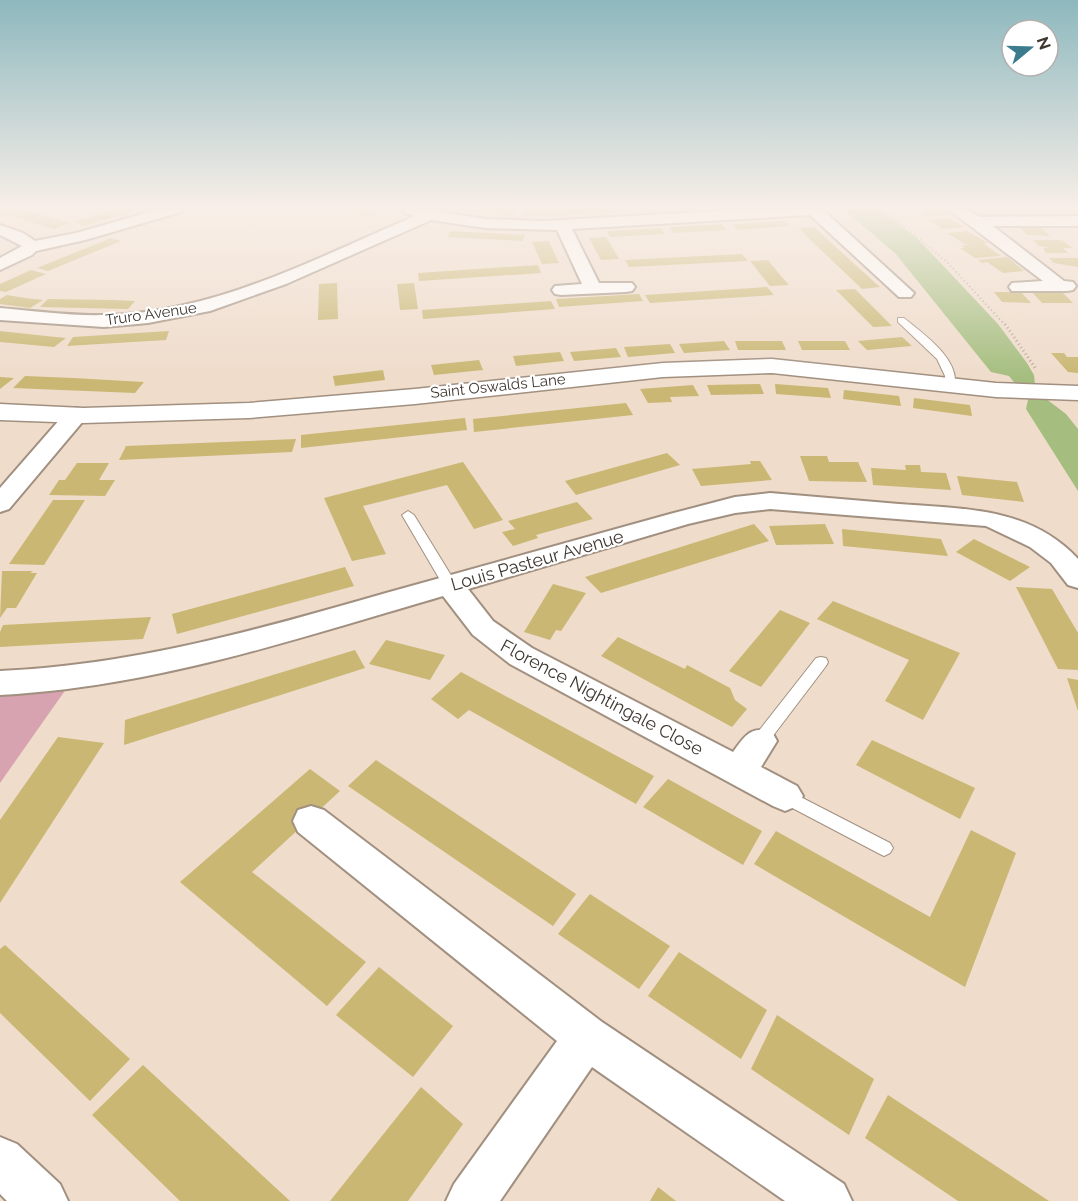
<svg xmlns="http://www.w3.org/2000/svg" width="1078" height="1201" viewBox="0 0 1078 1201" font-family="Raleway,sans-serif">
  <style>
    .green { fill: #d7a3b0 }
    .water { fill: #a5be7f }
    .building { fill: #c9b773 }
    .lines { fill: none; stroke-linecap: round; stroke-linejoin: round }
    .lane-casing { stroke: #a19080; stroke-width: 2 }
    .street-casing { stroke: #a19080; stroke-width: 4 }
    .secondary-casing { stroke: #a19080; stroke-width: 3 }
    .path-far1 { stroke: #aea093; stroke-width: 2; stroke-dasharray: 1 3; stroke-linecap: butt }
    .path { stroke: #aea093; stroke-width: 3; stroke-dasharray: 1 3; stroke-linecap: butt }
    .lane { fill: #fff; fill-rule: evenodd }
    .street { fill: #fff; fill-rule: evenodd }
    .secondary { fill: #fff; fill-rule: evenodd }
    .labels { text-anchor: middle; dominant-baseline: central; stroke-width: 4.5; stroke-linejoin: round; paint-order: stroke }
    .far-street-label { font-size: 15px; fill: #3f3831; stroke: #fff }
    .street-label { font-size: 18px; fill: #3f3831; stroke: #fff }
  </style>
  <rect width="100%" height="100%" fill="#efdccb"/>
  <!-- green -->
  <path class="green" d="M71,682l-71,101v-94z"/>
  <!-- water -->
  <path class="water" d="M843,209h36l39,30 80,85 29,39 7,12 1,9 10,14 21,16 12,15v62l-52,-82 2,-9 -19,-24 -18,-4 -96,-119z"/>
  <!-- building -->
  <path class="building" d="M6,209h15l49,14 -16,6 -54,-16v-2z
    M118,209l23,1 -58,16 -9,-5z
    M350,209h18l10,4 -11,4z
    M472,209h42l5,1 -9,6z
    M522,209h103l1,3 -102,4z
    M917,209h24l8,5 -22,2z
    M949,218l15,9 -21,2 -14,-9z
    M784,221l6,5 -53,4 -5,-6z
    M722,224l5,6 -54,3 -4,-6z
    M1018,226h22l10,10 -23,-1z
    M814,227l57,52 9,8 -18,2 -64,-61z
    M661,228l4,6 -55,3 -3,-6z
    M450,231l56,3 19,1 -3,6 -75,-4z
    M967,231l21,12h-5l18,13 -26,2 -15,-10h5l-4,-2 10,-2h-6l-18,-11z
    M606,237l9,15 4,7 -18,1 -12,-22z
    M111,238l10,3 -73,30 -11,-3z
    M1033,240h29l10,8h-9l5,5h-22l-3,-5h8l-12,-2z
    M549,241l3,7 7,15 -17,1 -10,-22z
    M742,254l6,7 -119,6 -4,-7z
    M1007,257l17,14 -21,2 -16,-11 -5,1 -4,-3z
    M1049,258h29v9l-24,-4z
    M768,260l13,16 8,9 -19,1 -20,-25z
    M538,265l3,8 -122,8 -1,-8z
    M31,270l15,4 -40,18 -6,-1v-7z
    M337,283l1,36 -20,1 1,-36z
    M414,283l4,26 -18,1 -3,-26z
    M767,287l7,8 -124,8 -5,-8z
    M855,289l37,37 -19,1 -37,-37z
    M994,292h27l10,11 -29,-1z
    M1032,292h30l11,11h-31z
    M639,294l4,7 -84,6 -3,-8z
    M7,295l18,3 18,2 -13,8 -30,-4v-5z
    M48,299l65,1 22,1 -7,8 -88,-2z
    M551,301l4,8 -132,10 -1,-9z
    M0,331l46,5 20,2 -12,9 -54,-5z
    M169,331l-3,9 -99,6 6,-9z
    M902,337l10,9 -45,4 -9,-9z
    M724,341l6,9 -46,3 -5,-9z
    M735,341h47l4,9h-48z
    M798,341h47l5,9h-48z
    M670,344l5,9 -47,4 -4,-10z
    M616,348l5,9 -47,4 -4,-9z
    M560,352l4,9 -48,5 -3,-10z
    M1051,353h13l3,4h11v16l-10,-1z
    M479,360l4,10 -49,5 -3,-10z
    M383,370l2,10 -50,6 -2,-10z
    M25,376l48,2 71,4 -9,11 -122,-5z
    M0,377l14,1 -14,11z
    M760,384l4,10 -53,1 -4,-10z
    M775,384l53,4 3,10 -55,-4z
    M693,385l6,11 -29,1 2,5 -24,1 -8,-14z
    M844,390l55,6 2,10 -58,-7z
    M914,398l56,7 2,11 -59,-8z
    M626,403l7,12 -159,17 -1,-13z
    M465,418l2,12 -166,18v-13z
    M296,439l-4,13 -173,8 7,-14z
    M667,453l13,12 -104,30 -11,-14z
    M800,456h27l2,6h29l9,20 -58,-1z
    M750,461h10l12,19 -71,6 -9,-17 59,-5z
    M463,462l40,58 -29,9 -27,-44 -84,21 23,48 -34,7 -28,-63z
    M77,463h32l-10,17h16l-10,16 -56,-1 10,-15h6z
    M905,465h15l1,7 25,1 5,17 -78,-5 -2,-17 35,2z
    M957,476l60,6 7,20 -62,-7z
    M53,500h32l-41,65 -35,-1z
    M577,502l16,17 -57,16 2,3 -25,8 -11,-14 13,-3 -7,-8z
    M754,524l15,17 -168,52 -16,-16z
    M825,524l9,20 -58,1 -7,-19z
    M842,529l99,10 7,17 -105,-10z
    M974,539l56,28 -20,14 -54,-29z
    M345,567l9,19 -177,48 -5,-20z
    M2,571h31l-3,2h7l-21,35h-9l-7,10z
    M553,584l33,9 -25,38 -5,-1 -6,10 -26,-8z
    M1016,587l36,2 26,44v37l-20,-1z
    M833,601l127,52 -37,67 -38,-19 24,-41 -92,-41z
    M780,610l30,13 -49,64 -32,-16z
    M151,617l-8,22 -143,8v-15l3,-7z
    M618,637l67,32 2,-4 43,23 5,12 12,9 -15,18 -131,-71z
    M386,640l59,15 -15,25 -61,-16z
    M355,650l10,18 -241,77 1,-25z
    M461,672l193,104 -18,28 -167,-94 -11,9 -27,-20z
    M1067,678l11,2v31z
    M58,737l46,6 -104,160v-83z
    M872,740l103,48 -15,31 -104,-54z
    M376,760l200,134 -23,32 -205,-140z
    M310,769l30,22 -88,81 114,90 -39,44 -147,-124z
    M668,779l94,52 -19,34 -100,-58z
    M971,830l45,23 -51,134 -211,-123 22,-33 154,86z
    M590,894l80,52 -31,43 -81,-55z
    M5,945l125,114 -40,42 -90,-88v-64z
    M679,952l88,58 -26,49 -93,-63z
    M379,967l74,59 -40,51 -77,-62z
    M777,1015l97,64 -25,56 -98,-66z
    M143,1065l147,136h-110l-88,-86z
    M421,1087l42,37 -55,77h-78z
    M888,1095l161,106h-91l-93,-63z
    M658,1187l18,14h-26z"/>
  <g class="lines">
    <defs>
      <path id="lane" d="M898,318h6c19,16 58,42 50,70h-8l-1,-12 -8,-17 -39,-37z
        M408,511l6,4 43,70 -2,3 -5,1 -7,-4 -41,-70z
        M821,657l5,1 2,4 -2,4 -60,79 -6,2 -6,-2 -2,-4 2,-4 62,-79z
        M785,789l105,54 3,5 -3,5 -6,3 -6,-3 -99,-52 -2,-5 2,-5z"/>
      <path id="street" d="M160,209h23l-2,3 -96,28 -49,11 -4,4 -32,15v-12l22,-12 -22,-11v-10l23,8 12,8 41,-8z
        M403,209h20l62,10 58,2 212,-12h67l92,84 -3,4h-12l-89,-82 -238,14 27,54h33l3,4 -3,4 -6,1 -65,3 -6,-1 -3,-4 3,-4 27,-2 -25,-54 -72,-2 -54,-8 -145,64 -76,27 -62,12 -44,4 -104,-7v-12c34,3 70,8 105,7 110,-2 211,-57 310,-99l-10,-3z
        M948,209h18l14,8 98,-1v10h-85l71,55 9,1 3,4 -3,4 -6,1h-55l-3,-4 3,-4 31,-2z
        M76,408l8,2 3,5 -3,5 -75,89 -9,3v-24l68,-78z
        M770,493c43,4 86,7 129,11 65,5 131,3 179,55v29l-10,-3 -17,-22 -21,-16 -44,-21 -216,-17 -35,4 -47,11 -220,65 25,32 39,27 201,104c12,-16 18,-27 39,-20l5,9 -16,26 36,19 6,10 -6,10 -12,5 -12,-5 -263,-142 -37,-29 -30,-39c-147,43 -289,91 -443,99v-24c133,-6 258,-41 386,-78 95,-26 189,-53 284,-79l65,-17z
        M311,806l13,4 278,212 242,162 8,17h-67l-193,-134 -92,134h-54l8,-17 103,-143 -259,-209 -5,-11 5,-11z
        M0,1137l17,7 43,40 8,17h-61l-7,-7z"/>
      <path id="secondary" d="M772,359l224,24 82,3v14l-82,-3 -224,-24 -109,4 -248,27 -166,14 -166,5 -83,-3v-16l83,4 166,-5 166,-14 248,-26z"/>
    </defs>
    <!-- lane casing -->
    <use href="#lane" class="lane-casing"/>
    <!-- street casing -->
    <use href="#street" class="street-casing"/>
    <!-- secondary casing -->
    <use href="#secondary" class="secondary-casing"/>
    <!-- path-far1 -->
    <path class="path-far1" d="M883,209l64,53 59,64"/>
    <!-- path -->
    <path class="path" d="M1005,324l31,45"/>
    <!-- lane -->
    <use href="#lane" class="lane"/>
    <!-- street -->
    <use href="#street" class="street"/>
    <!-- secondary -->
    <use href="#secondary" class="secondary"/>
  </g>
  <!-- sky -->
  <linearGradient id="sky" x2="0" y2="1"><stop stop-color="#8db8be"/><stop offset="0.55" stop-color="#f8efe8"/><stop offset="1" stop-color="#f8efe8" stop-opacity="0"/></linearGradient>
  <rect width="1078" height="377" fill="url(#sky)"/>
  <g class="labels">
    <!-- far-street labels -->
    <g class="far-street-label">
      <text transform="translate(151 314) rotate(-8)">Truro Avenue</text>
      <text transform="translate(498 386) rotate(-6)">Saint Oswalds Lane</text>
    </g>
    <!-- street labels -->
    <g class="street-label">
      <text transform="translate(537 560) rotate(-16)">Louis Pasteur Avenue</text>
      <text transform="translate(602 697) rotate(28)">Florence Nightingale Close</text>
    </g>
  </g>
  <!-- north arrow -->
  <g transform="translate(1030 48) rotate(71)"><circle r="28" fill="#ffffff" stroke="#b2afad" stroke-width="1.5"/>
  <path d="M0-4.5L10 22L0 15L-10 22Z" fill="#3a7c8e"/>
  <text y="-9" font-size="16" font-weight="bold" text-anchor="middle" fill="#3f3831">N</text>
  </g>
</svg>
